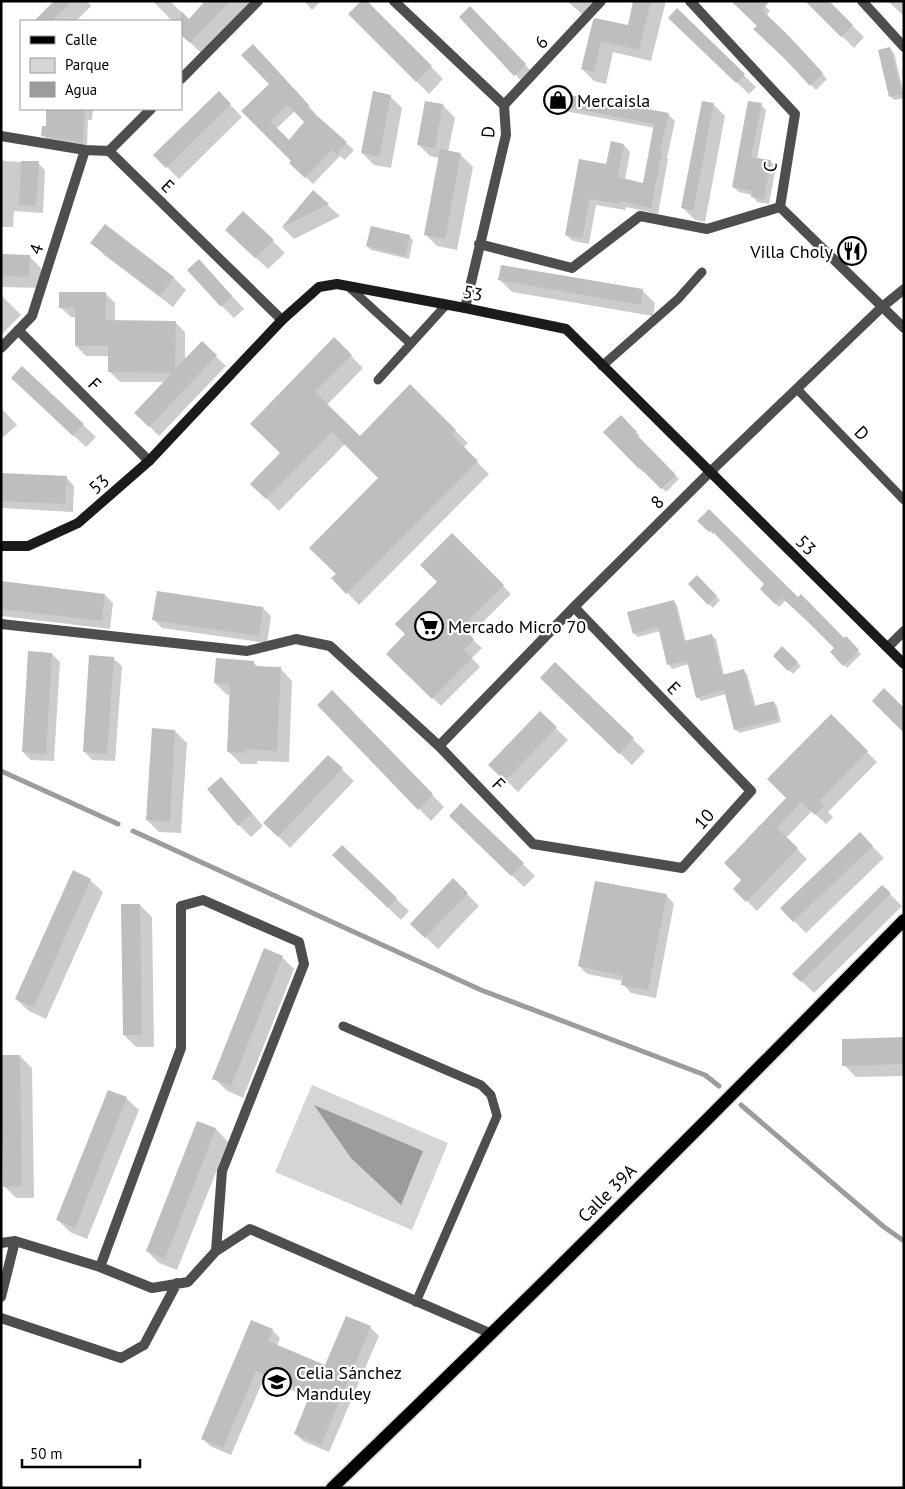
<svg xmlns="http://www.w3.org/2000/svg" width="905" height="1489" viewBox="0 0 905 1489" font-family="'PT Sans',sans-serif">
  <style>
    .green { fill: #d5d5d5 }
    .water { fill: #9c9c9c }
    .shadow { fill: #0003; fill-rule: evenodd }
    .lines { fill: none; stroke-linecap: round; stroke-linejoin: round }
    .stream { stroke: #9c9c9c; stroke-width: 5 }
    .building { fill: #bebebe; fill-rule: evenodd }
    .primary-casing { stroke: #dbdbdb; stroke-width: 15 }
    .lane { stroke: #4e4e4e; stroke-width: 9 }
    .street { stroke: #4e4e4e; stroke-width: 10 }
    .secondary { stroke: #1b1b1b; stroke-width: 10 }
    .primary { stroke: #000; stroke-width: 12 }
    .labels { text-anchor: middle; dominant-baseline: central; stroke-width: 4.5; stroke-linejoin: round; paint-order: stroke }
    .street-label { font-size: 18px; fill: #000; stroke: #fff }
    .poi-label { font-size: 18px; fill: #000; stroke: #fff; text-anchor: start }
  </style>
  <rect width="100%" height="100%" fill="#fff"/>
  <!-- green -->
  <path class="green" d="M312,1085l136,58 -36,87 -137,-58z"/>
  <!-- water -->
  <path class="water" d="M314,1105l109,46 -22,54 -50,-47z"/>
  <!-- shadow -->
  <path class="shadow" d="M56,1h31l4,5 -15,15h-40z
    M153,1h17l19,19 18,-19h46l-52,52 -20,-20v-12h-9z
    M304,1h17l-9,9z
    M366,1l77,78 -14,15 -79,-80z
    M567,1h28l-12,14z
    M635,1h31l-15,60 -38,-9 -7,32 -12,-3 -12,-12 12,-48 34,6z
    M760,1l10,10 -4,5 29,28 32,35 -11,11 -61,-61 3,-3z
    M806,1h21l37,36 -10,11z
    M888,1h16v15z
    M677,10l79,77 -7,7 -67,-64z
    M461,17l21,3 55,57 -10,10z
    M890,49l4,4 10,41v4l-10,2 -4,-4z
    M260,53l55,60 -1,2 40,35 -9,10 -5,-4 -27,28 -22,-21 2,-2 -50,-50 27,-27zM295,111l11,11 -17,20 -13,-13z
    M219,93l23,24 -63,62 -24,-24z
    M390,96l12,12 -11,60 -17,-3 -12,-12z
    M548,103l120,11 7,7 -8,37 1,1 -10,55 -32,-7 -1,3 -29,-5 -7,39 -16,-3 -7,-6 41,-70 17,-20 6,7 -5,28 19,4 11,-56 -101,-19z
    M713,104l12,12 -20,106 -10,-2 -12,-12z
    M443,105l12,13 -7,34 13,3 12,12 -16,83 -20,-4 -12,-12 14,-76 -9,-2 -12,-12z
    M761,105l5,5 -9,49 13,2 6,6 -7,37 -12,-2 -5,-7 -13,-3 -6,-5z
    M48,109h45l-1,11h-4l-1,26 -40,-7 -4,-4 4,-7z
    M1,158l3,3 34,2 7,7 -2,43 -29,-2 -1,16h-12z
    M313,192l27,24 -46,23 -11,-11z
    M105,226l69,52 12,12 -13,17 -69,-52 -12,-13z
    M409,236l4,4 -4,19 -38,-9 -4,-4z
    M273,241l12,12 -17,16 -29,-27z
    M1,255l28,1 12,12v20l-40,-1z
    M502,266l141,25 12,12 -2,13 -141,-24 -12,-12z
    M211,273l33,36 -10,9 -12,-12z
    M105,293l10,10v18l60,1 10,10v29l17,-18 24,23 -67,70 -23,-23 29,-31h-45l-10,-10v-16h-24l-10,-10v-29h-5l-11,-10z
    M1,295l20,20 -20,20z
    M334,339l29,29 -36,37 33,33 50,-52 58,57 -5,5 26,26 -130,131 -26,-27 4,-4 43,-96 -35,-34 -66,67 -27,-27 30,-31z
    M22,368l74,69 -10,10 -61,-57z
    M1,408l16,17 -16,14z
    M621,417l19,19 -2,1 41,42 -13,13 -21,-22 -2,2 -38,-40z
    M1,474l65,3 8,9 -1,26 -72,-4z
    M709,511l89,88 3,-3 43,44 2,-2 15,16 -14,14 -16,-16 5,-4 -50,-48 -7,7 -18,-18 5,-5 -51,-52 -2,2 -14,-13z
    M452,535l59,59 -42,42 13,12 -10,10 8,9 -39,39 -53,-52 19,-20 31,-52z
    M697,577l23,23 -7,8 -23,-24z
    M1,582l104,13 8,8 -3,26 -108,-13z
    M673,601l4,4 9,37 26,-6 4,3 8,36 19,-5 4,4 9,33 17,-5 4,4 4,16 -42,11 -4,-4 -9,-35 -25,7 -4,-4 -8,-33 -17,5 -3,-4 -9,-34 -22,6 -4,-4z
    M263,608l8,8 -4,27 -105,-15 -8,-8z
    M782,648l19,18 -8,8 -19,-18z
    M52,654l8,8 -6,99 -23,-1 -8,-8z
    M113,658l9,8 -7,95 -23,-1 -8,-9z
    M253,662l6,6h21l12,13 -3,81 -32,-1v3h-16l-12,-12 2,-57h-4l-12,-12z
    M555,664l90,87 -13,14 -78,-75z
    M332,692l112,115 -13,14 -112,-116z
    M540,713l28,27 -50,52 -28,-27z
    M831,716l46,46 -49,50 5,5 -7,7 -14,-13 -26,27 21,21 -50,52 -23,-23 9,-8z
    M175,731l12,12 -6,90 -22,-1 -12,-12z
    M328,756l26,25 -64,67 -25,-25z
    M233,791l30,35 -12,11 -12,-12z
    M462,828l61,36 12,12 -11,11z
    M872,846l12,12 -78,75 -12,-12z
    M342,847l67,64 -8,9 -55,-53z
    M90,880l13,12 -57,127 -17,-8 -13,-12z
    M453,880l26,26 -41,43 -26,-25z
    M882,886l20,20 -88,87 -20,-19z
    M666,895l8,9 -18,94 -25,-5 -8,-9v-3l-36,-7 -8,-8z
    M140,905l12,12 2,130h-18l-12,-12z
    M282,957l12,12 -51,129 -17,-8 -12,-12z
    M904,1038v38l-48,1 -12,-12z
    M20,1056l12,12 2,130h-18l-12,-12z
    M126,1098l13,12 -52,129 -17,-7 -12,-12z
    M198,1123l18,6 12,13 -51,128 -18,-7 -12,-12z
    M370,1327l9,9 -50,116 -26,-11 -8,-8 15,-35 -46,-20 -33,77 -21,-9 -8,-8 70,-108 8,8 -3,8 49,21z"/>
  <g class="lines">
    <!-- stream -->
    <path class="stream" d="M1,771l117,53
      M133,831l348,159 224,85 14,11
      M741,1105l143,122 20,14"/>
  </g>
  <!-- building -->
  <path class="building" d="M54,1h18l-20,20h-18z
    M205,1h25l-40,42 -9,-8v-24l8,8z
    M361,1h6l65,65 -16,16 -68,-68z
    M633,1h18l-12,49 -38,-9 -7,31 -13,-3 12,-49 2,-2 33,7z
    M731,1h39l-8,9 28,27 33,36 -13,13 -26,-28 -31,-29 4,-3z
    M805,1h24l24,24 -12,12z
    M470,6l56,58 -12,12 -55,-59z
    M677,8l68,66 -9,9 -68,-65z
    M253,44l56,61 -2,2 40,35 -10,12 -5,-4 -27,28 -16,-15 2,-2 -50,-50 28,-27 -28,-29zM288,105l16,17 -15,18 -19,-19z
    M890,47l12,47 -13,3 -11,-47z
    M219,91l12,13 -65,64 -13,-13z
    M373,91l18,4 -12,62 -18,-4z
    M549,91l120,22 -9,38h2l-11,57 -32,-7v3l-29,-5 -8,39 -17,-3 14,-76 27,5 5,-23 13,3 -6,33 25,6 11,-59 -108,-21z
    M425,101l18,3 -8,44 -18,-3z
    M702,101l12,2 -21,108 -12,-3z
    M748,101l14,2 -11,54 20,3 -7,39 -13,-2 1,-6 -20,-4z
    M46,109h39l-2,34 -42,-7 1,-10h4z
    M440,149l21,4 -16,86 -21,-4z
    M21,161h18l-3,45 -17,-1z
    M313,190l16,14 -48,24z
    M243,211l31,29 -19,18 -30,-28z
    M105,224l69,53 -14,19 -70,-53z
    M371,226l39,9 -5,21 -39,-10z
    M1,254l29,1 -1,22 -28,-1z
    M199,259l33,37 -11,11 -34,-37z
    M501,265l142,24 -2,16 -143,-25z
    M59,292h47l-1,28 71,1 -1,48 27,-28 15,14 -68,72 -15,-14 38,-40 -64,-1v-26h-33v-38h-16z
    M334,337l18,18 -37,37 45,44 50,-52 46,46 -4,5 26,26 -132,133 -15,-16 5,-4 -27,-26 69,-70 -46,-46 -66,67 -16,-15 30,-31 -30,-29z
    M22,366l62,58 -11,12 -62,-58z
    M621,415l16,17 -2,1 41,42 -15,14 -21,-21 -1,1 -36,-37z
    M1,473l66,3 -2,28 -64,-3z
    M709,509l89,88 3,-3 43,44 2,-2 13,14 -16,16 -13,-14 4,-4 -27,-27 -25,-23 -7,6 -15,-15 4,-5 -53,-54 -2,2 -12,-11z
    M452,533l52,52 -42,42 12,12 -10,11 8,8 -40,41 -46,-45 19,-20 -10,-10 42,-42 -17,-17z
    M697,575l20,21 -9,9 -20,-21z
    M1,581l104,13 -3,27 -101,-12z
    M157,591l106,16 -4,29 -107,-16z
    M674,600l10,41 28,-7 10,41 22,-6 9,37 21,-5 4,18 -44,11 -10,-40 -28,8 -9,-37 -20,4 -9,-38 -25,7 -6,-22z
    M782,646l16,16 -10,9 -15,-15z
    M28,651l24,2 -6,101 -24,-2z
    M89,655l25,2 -7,97 -24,-2z
    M216,658l38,3v5l27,1 -4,84 -32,-2v4l-18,-1 3,-68 -16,-1z
    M555,662l79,76 -15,16 -79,-76z
    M884,688l20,20v25l-32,-32z
    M332,690l101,104 -15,16 -101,-105z
    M540,711l17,16 -52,54 -17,-16z
    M831,714l37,37 -49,50 5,5 -9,9 -14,-13 -24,26 21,20 -52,54 -13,-13 8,-9 -17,-17 62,-65 -19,-19z
    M152,728l23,2 -5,92 -24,-2z
    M328,755l15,13 -65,69 -15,-14z
    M221,777l31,36 -14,13 -31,-37z
    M461,803l63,60 -13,13 -62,-60z
    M860,832l13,14 -80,76 -13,-14z
    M342,845l55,53 -9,10 -56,-53z
    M73,870l18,9 -57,128 -19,-8z
    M453,878l15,15 -43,45 -15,-14z
    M595,881l72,13 -19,96 -27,-5 2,-9 -45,-10z
    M882,885l9,8 -90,89 -9,-8z
    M121,904h19l2,131h-19z
    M264,948l19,8 -52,130 -19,-7z
    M904,1037v27l-62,2v-27z
    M1,1055h19l2,131 -19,1z
    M108,1090l19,7 -52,131 -19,-8z
    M197,1121l19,7 -51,131 -19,-8z
    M346,1316l25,10 -50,119 -27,-11 16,-40 -54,-23 -33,77 -22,-9 50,-119 22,9 -5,12 57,24z"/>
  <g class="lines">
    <defs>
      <path id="primary" d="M332,1488c194,-186 384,-376 572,-568"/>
    </defs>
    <!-- primary casing -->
    <use href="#primary" class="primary-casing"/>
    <!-- lane -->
    <path class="lane" d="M349,287l62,57
      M602,366l76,-67 24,-27
      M378,380l68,-75
      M797,389l107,111
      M343,1026l138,59 10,10 6,21 -81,186"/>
    <!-- street -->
    <path class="street" d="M394,1l110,104 2,30 -41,173
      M690,1l105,113 -15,93
      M862,1l42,46
      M181,79l77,-78
      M504,105l97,-104
      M1,136l84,14 24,1 173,169
      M109,151l42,-42
      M780,207l124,121
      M479,244l93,24 68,-52 67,13 73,-22
      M18,330l131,131
      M1,348l31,-32 53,-166
      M1,624l246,27 49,-12 34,7 109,100 94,98 149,24 69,-77 -177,-184
      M888,647l16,-16
      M439,746l135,-139 135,-134 173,-166 22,-18
      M1,1243l14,-2 85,26 52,21 36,-6 28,-31 34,-22 242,105
      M100,1267l81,-219v-142l22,-6 96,42 5,22 -82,207 -6,80
      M1,1297l14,-56
      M1,1318l120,40 23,-13 33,-62"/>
    <!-- secondary -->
    <path class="secondary" d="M1,546h27l50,-23 71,-62 133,-141 37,-33 18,-3 128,24 101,21 338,335"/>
    <!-- primary -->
    <use href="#primary" class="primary"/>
  </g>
  <!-- icons -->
  <defs>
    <symbol id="shop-ring" viewBox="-11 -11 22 22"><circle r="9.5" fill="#fff" stroke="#000" stroke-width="1.5"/><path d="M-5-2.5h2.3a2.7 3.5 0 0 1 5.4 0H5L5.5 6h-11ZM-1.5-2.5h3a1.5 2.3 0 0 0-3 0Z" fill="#000"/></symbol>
    <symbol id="restaurant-ring" viewBox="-11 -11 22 22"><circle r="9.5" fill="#fff" stroke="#000" stroke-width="1.5"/><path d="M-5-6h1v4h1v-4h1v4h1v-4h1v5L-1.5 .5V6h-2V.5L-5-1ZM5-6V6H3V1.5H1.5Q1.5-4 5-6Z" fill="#000"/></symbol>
    <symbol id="supermarket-ring" viewBox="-11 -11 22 22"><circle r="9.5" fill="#fff" stroke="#000" stroke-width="1.5"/><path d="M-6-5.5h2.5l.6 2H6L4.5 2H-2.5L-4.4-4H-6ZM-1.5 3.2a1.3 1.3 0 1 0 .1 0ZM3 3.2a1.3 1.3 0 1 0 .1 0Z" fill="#000"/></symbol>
    <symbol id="school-ring" viewBox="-11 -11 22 22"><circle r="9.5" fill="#fff" stroke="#000" stroke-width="1.5"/><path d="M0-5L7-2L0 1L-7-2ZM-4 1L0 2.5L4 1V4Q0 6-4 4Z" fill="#000"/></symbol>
  </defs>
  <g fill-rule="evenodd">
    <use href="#shop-ring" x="542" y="84" width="32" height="32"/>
    <use href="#restaurant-ring" x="836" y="235" width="32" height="32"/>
    <use href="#supermarket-ring" x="413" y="610" width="32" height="32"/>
    <use href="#school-ring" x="261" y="1366" width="32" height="32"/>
  </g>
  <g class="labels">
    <!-- street labels -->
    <g class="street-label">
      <text transform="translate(541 42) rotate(-47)">6</text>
      <text transform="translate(488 132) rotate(-86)">D</text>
      <text transform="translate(770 167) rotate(-81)">C</text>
      <text transform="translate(168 186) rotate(44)">E</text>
      <text transform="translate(36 249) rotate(-72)">4</text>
      <text transform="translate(473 293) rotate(11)">53</text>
      <text transform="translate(95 384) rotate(45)">F</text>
      <text transform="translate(862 433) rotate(46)">D</text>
      <text transform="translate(99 484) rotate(-41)">53</text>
      <text transform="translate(657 502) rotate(-45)">8</text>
      <text transform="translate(806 545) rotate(44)">53</text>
      <text transform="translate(674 688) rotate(46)">E</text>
      <text transform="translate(499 784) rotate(46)">F</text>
      <text transform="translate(704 819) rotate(-48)">10</text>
      <text transform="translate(607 1193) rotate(-45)">Calle 39A</text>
    </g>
    <!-- poi labels -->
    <g class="poi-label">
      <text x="577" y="100">Mercaisla</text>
      <text x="833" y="251" text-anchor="end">Villa Choly</text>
      <text x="448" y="626">Mercado Micro 70</text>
      <text x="296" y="1372">Celia Sánchez<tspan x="296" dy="21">Manduley</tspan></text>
    </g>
  </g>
  <!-- border -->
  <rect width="905" height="1489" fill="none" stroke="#000000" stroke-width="5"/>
  <!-- legend -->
  <rect x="20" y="20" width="162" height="90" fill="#ffffff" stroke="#999999"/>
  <rect x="30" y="36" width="25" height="8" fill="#000000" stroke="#999999"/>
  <text x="65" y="45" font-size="15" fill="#000000">Calle</text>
  <rect x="30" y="58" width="25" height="15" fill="#d5d5d5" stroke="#999999"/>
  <text x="65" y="70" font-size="15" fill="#000000">Parque</text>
  <rect x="30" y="82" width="25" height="15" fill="#9c9c9c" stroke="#999999"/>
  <text x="65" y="95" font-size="15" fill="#000000">Agua</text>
  <!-- scale -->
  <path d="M22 1459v8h118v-8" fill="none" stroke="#000000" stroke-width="2.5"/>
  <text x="30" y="1459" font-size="15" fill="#000000" stroke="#ffffff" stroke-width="4" paint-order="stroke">50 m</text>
</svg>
